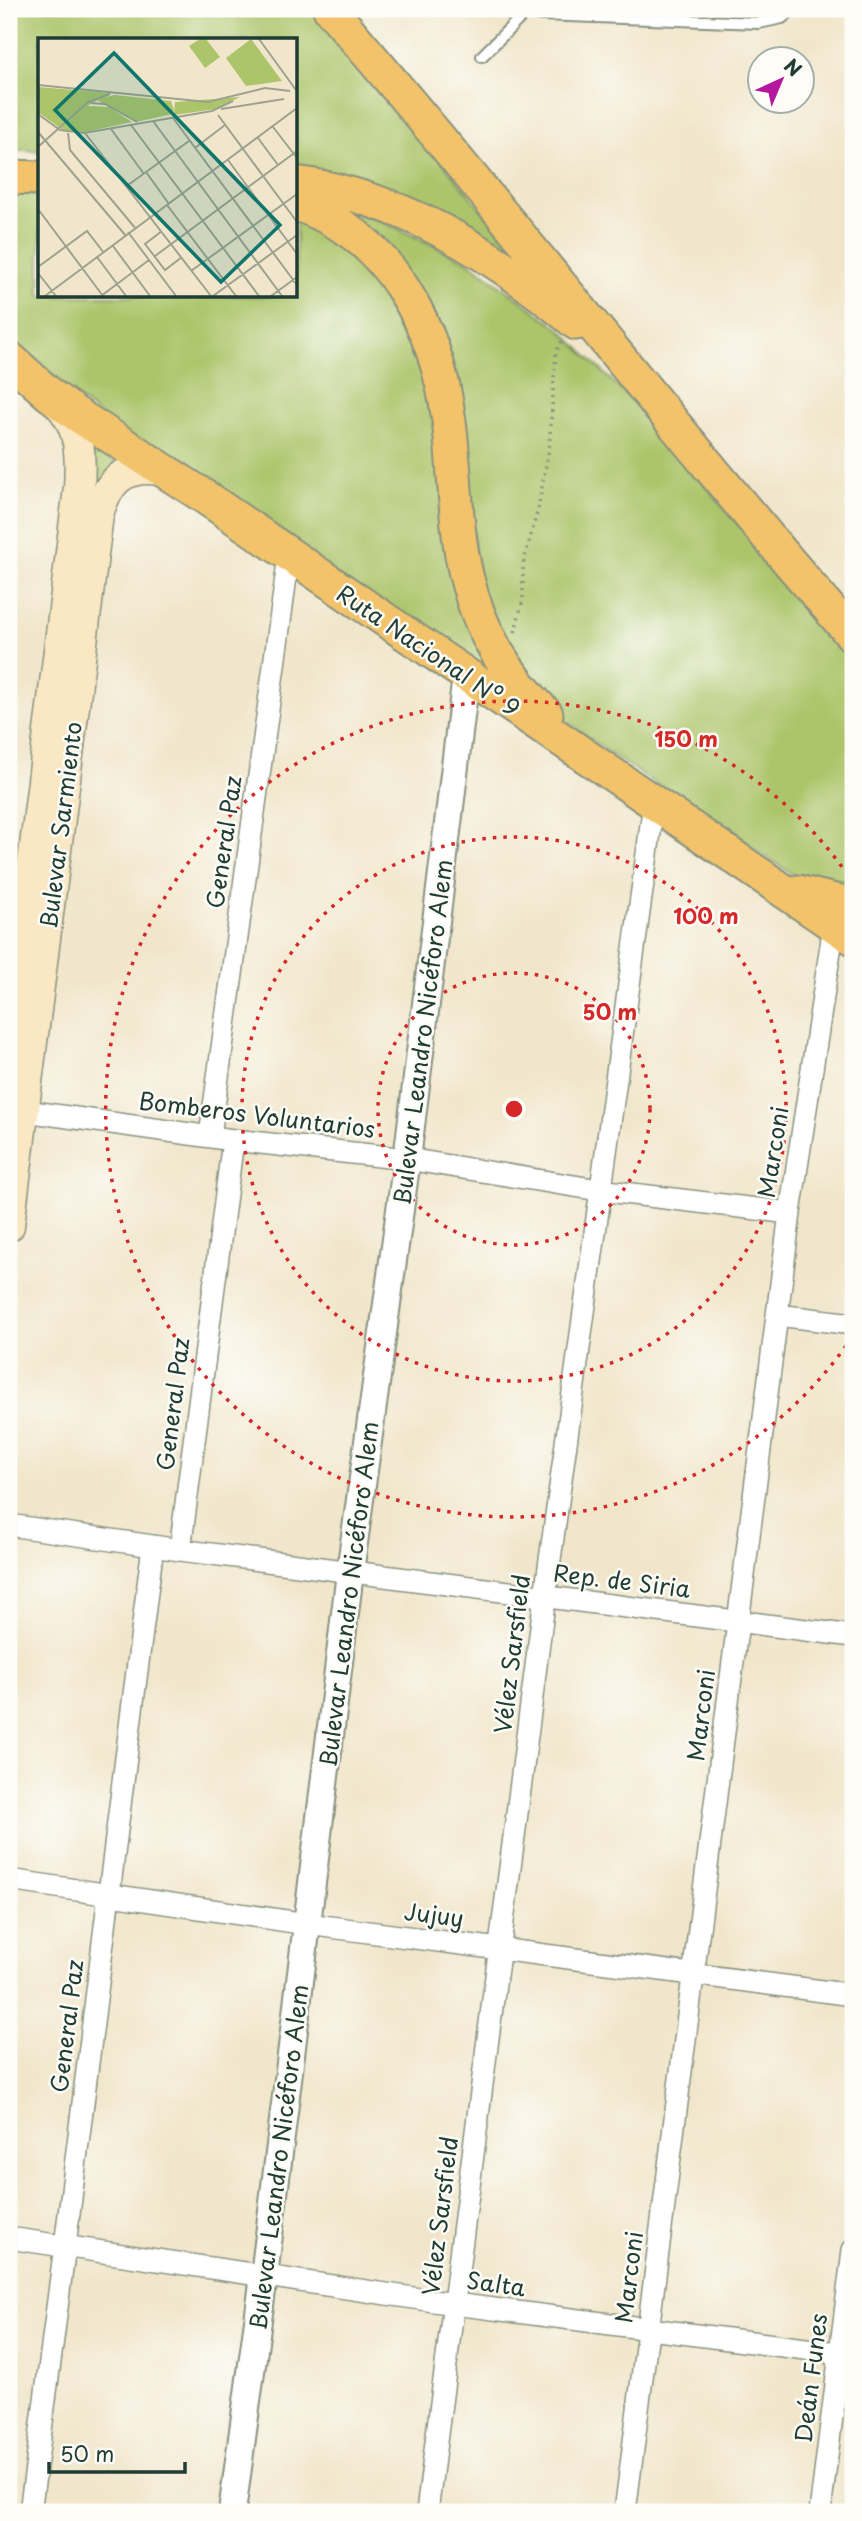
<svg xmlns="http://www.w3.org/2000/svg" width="862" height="2521" viewBox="0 0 862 2521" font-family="'Playpen Sans',sans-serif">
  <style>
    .green { fill: #acc56a; stroke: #66814f; stroke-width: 2 }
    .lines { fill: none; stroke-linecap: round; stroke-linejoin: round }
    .service-casing { stroke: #889280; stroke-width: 14 }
    .minor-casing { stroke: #889280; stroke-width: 24 }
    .tertiary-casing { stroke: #889280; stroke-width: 30 }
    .secondary-casing { stroke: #889280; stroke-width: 33 }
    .primary-casing { stroke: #889280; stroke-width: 37 }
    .path { stroke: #889280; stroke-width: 3.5; stroke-dasharray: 2 5; stroke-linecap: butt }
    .service { stroke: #fff; stroke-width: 10 }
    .minor { stroke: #fff; stroke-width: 21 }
    .tertiary { stroke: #fff; stroke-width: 26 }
    .secondary { stroke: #fae7c3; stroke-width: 30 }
    .primary { stroke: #f2c36a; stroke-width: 33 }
    .ring { fill: none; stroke: #d62828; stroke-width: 3.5; stroke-dasharray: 3.5 7 }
    .labels { text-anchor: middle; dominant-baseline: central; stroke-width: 5; stroke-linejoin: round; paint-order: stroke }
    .street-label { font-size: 23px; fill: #1f3d34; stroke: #fdfcf7 }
    .inset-road { fill: none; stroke: #9da28f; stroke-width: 2 }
    .view { fill: #0f766e; fill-opacity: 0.15; stroke: #0f766e; stroke-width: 3.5 }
    .inset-edge { fill: none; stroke: #1f3d34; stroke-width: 3.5 }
    .centre { fill: #d62828; stroke: #fdfcf7; stroke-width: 3.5 }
    .ring-label { font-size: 21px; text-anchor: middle; font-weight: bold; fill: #d62828; stroke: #fdfcf7; stroke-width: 5; stroke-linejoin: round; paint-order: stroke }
  </style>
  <rect width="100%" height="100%" fill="#fdfcf7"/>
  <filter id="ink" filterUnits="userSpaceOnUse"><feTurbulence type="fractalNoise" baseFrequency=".0143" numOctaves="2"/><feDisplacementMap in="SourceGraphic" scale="14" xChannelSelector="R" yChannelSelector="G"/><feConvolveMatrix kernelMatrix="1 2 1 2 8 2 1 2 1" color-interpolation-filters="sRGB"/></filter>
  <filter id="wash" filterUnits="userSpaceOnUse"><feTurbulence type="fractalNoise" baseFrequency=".00686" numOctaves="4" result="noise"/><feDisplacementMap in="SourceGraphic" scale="28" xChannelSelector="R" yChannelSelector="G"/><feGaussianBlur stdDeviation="1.57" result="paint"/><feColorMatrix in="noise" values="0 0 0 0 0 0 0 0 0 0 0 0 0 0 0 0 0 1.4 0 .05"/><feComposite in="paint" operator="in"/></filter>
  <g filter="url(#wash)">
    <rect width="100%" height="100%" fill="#f1e6cb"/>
    <!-- green -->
    <path class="green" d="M9,9h307l229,277 -249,-114v-132h-256v111l-31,-2z
      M9,183l31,2v111h256v-83l59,35 58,80 76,332 -3,16 -377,-253 -100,-79z
      M326,202l56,19 85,40 93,68 86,86 207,244v233l-58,-16 -183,-121 -50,-37 -21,-19 -61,-105 -24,-201z
      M96,449l20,14 -25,38 2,-51z"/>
  </g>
  <g filter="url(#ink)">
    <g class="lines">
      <defs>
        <path id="service" d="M526,12l15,3 218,8 23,-5 11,-9
          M482,56l47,-47"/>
        <path id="minor" d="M11,1109l222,31 174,19 192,31 191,23
          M210,1136l79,-581
          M777,1315l76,9
          M9,1525l171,25 673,86
          M180,1550l53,-410
          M9,1880l298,44 546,71
          M9,2238l445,66 399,51
          M30,2512c44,-321 81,-644 123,-966
          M427,2512l118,-916 109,-793
          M625,2512l165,-1299 44,-288
          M820,2512l33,-262"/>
        <path id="tertiary" d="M232,2512l32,-236 86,-704 57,-413 59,-483"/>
        <path id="secondary" d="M9,1058l70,-571c2,-32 2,-61 -22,-85
          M9,1226l89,-711c10,-36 29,-52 67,-44"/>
        <path id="primary" d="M330,9c178,206 344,422 523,627
          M9,177l31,1
          M296,183c104,13 201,73 280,140
          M296,204c94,30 141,124 153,217 7,52 5,106 18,158 14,55 39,95 79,135
          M9,358l40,36 27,20 123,79 654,445
          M798,892l41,10h14"/>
      </defs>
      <!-- service casing -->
      <use href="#service" class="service-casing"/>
      <!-- minor casing -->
      <use href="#minor" class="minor-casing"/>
      <!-- tertiary casing -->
      <use href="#tertiary" class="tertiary-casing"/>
      <!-- secondary casing -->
      <use href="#secondary" class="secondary-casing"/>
      <!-- primary casing -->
      <use href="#primary" class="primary-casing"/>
      <!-- path -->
      <path class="path" d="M515,632l8,-33v-34l15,-56 11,-61 7,-96 6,-11"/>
      <!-- service -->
      <use href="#service" class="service"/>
      <!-- minor -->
      <use href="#minor" class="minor"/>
      <!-- tertiary -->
      <use href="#tertiary" class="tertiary"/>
      <!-- secondary -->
      <use href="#secondary" class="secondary"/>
      <!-- primary -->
      <use href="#primary" class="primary"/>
    </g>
  </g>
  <!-- distance rings -->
  <g class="ring">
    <circle cx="514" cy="1109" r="136"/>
    <circle cx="514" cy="1109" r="272"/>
    <path d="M852 1337A408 408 0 1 1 852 881"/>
  </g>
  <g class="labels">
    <!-- street labels -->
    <g class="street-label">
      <text transform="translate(429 650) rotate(34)">Ruta Nacional Nº 9</text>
      <text transform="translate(60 825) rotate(-83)">Bulevar Sarmiento</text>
      <text transform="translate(223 842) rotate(-82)">General Paz</text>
      <text transform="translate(422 1032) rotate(-83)">Bulevar Leandro Nicéforo Alem</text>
      <text transform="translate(257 1114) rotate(7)">Bomberos Voluntarios</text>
      <text transform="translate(772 1152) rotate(-81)">Marconi</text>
      <text transform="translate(172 1404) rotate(-83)">General Paz</text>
      <text transform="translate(622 1580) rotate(7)">Rep. de Siria</text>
      <text transform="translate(348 1594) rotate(-83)">Bulevar Leandro Nicéforo Alem</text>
      <text transform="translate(511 1654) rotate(-83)">Vélez Sarsfield</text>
      <text transform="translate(700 1715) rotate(-83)">Marconi</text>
      <text transform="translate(434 1914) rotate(7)">Jujuy</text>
      <text transform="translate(66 2026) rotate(-83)">General Paz</text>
      <text transform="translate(278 2157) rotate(-83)">Bulevar Leandro Nicéforo Alem</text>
      <text transform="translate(439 2216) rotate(-83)">Vélez Sarsfield</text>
      <text transform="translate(628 2277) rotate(-83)">Marconi</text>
      <text transform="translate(496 2283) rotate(8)">Salta</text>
      <text transform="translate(810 2378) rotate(-83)">Deán Funes</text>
    </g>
  </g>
  <!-- overview -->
  <g transform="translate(38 38)">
    <rect width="259" height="259" fill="#f1e6cb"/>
    <path d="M162,1h6l14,18 -15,11 -16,-22zM213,1l31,42 -36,5 -20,-28zM0,49l73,6 -24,13 22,1 23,15 -47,10 -21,-1 -26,-19zM77,57l56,6 3,9 -2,4 -36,8 -41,-23zM202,59l-24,12 -42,6 1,-13z" fill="#acc56a"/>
    <path class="inset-road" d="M221,1l37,51M0,47l170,17 57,-14 25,3M53,65l14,1 32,18M183,71l63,-10M0,76l22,16 24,3 128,-22 21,-10M180,77l79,107M135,80l124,167M115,83l129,175M93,87l128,171M235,89l24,31M73,91l33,45M0,94l88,104M30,95l2,17 66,79M47,95l126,163M220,100l20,27M0,109l50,-45 22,-8M157,110l30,-23M190,122l69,94M108,134l23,32M90,147l61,-44M129,167l69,91M0,171l65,87M124,193l-17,13 20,26 17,-13M90,194l48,64M75,208l37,50M117,218l142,-105M59,219l29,39M0,229l49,-36 17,22M153,233l106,-77M0,235l18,23M7,258l252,-188M63,258l48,-36M175,258l84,-61M233,258l26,-19"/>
    <path class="view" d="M76,15l166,172 -59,57 -166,-172z"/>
    <rect width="259" height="259" class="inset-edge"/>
  </g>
  <circle cx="514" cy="1109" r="10" class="centre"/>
  <g class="ring-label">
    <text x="686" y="747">150 m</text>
    <text x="706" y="924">100 m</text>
    <text x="610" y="1020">50 m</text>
  </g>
  <!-- margin -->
  <rect width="862" height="2521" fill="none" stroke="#fdfcf7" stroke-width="35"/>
  <!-- north arrow -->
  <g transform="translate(781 80) rotate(44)"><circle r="33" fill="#fdfcf7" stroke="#a4b0a9" stroke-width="2"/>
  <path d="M0-5L12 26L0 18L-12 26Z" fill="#b5179e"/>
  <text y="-10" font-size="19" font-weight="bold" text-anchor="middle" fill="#1f3d34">N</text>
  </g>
  <!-- scale -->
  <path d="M49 2462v10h136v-10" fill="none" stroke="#1f3d34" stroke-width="3.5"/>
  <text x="60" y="2462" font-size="21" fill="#1f3d34" stroke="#fdfcf7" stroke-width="5" paint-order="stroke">50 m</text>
</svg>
